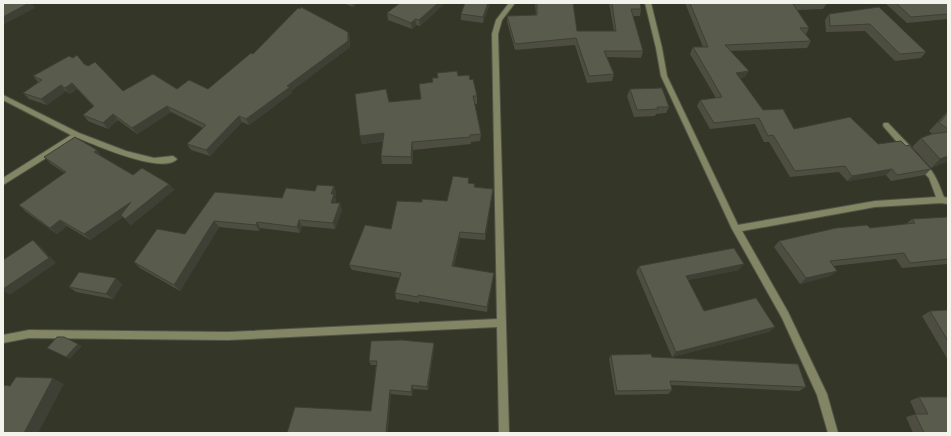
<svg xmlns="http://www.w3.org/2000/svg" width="951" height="436" viewBox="0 0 951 436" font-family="'PT Serif',serif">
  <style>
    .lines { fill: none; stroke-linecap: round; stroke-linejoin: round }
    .minor-casing { stroke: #525447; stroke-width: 2 }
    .minor { fill: #828664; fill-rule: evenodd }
    .wall { fill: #4d4e41 }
    .shaded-wall { fill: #3e4035 }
    .building { fill: #595b4c; stroke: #3e4035 }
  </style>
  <rect width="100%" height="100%" fill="#343628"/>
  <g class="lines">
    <defs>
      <path id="minor" d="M509,3h6l-13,17 -4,14 11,399h-10l-2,-106 -269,13 -199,-2 -26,5v-8l26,-5 199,2 269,-13 -5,-285 4,-14z
        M645,3h6l11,45 5,28 71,149 137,-24 61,-4 -7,-19 -12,-13 4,-3c13,6 18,23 23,35l4,1v6l-7,-1 -66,4 -133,24 46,81 39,82 11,39h-10l-11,-38 -35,-77 -50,-89 -71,-153 -5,-28z
        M3,95l76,38 47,18 28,7 19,-2 4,3c-14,16 -82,-14 -99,-21l-75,47v-7l68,-43 -68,-35z
        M884,123h4l22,23 1,2 -1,2h-6l-20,-23 -1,-2z"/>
    </defs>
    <!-- minor casing -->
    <use href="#minor" class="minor-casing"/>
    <!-- minor -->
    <use href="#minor" class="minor"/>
  </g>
  <!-- wall -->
  <path class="wall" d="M343,3h15l-5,4z
    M400,3h45l-25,23 -4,-1 -4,4 -24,-9 -1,-7z
    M465,3h25l-7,20 -22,-3v-6z
    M535,3h38l4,28h37l-5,-28h31l1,6 -1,7h-7l10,35 -2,7 -34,-1 7,17 -2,7 -25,2 -12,-38 -60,5 -8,-28v-6l29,-1z
    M685,3h142l-4,6 -26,1 12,18 -3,6h-1l6,7 -4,7 -77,3 15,26 -5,1 23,32 31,19 84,15 28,2 25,23 -6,6 -34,6 -5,-6 -39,6 -8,-9 -49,5 -21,-35h-5l-9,-18 -45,5 -13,-23 3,-6 16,-2 -26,-44 3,-7h10z
    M885,3h63v16l-41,4z
    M879,7l47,45 -5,6 -26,3 -30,-30 -39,1 -1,-12 4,-6z
    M348,32l2,6v9l-59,44 1,2 -43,32 -7,-3 -32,34 -19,-6 -4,-6 16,-16 -32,-16 -34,22 -19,-14 -10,9 -20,-8 -5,-6 11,-8 -17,-18 -7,5 -4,-3 -19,14 -18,-6 -6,-6 15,-11 -5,-6 52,-12 38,27 54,-2h31l45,-35z
    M437,73l21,3 12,4 7,16v8h-2l6,30 -1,7 -9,1v2l-58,6 -1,14h-30l-1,-8 2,-15 -21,3 -2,-8 29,-34 32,-3 11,-17v-4h6z
    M630,89l39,18 -3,6 -10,1 -1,2 -21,1 -7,-21z
    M948,111v50l-17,7 -19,-21 9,-9 11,-4 -3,-3z
    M97,150l4,6 32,19 36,9 5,6 -43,35 -8,-8 -33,23 -23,-14 -10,8 -31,-22 -7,-7 46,-32 -14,-9 -7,-7z
    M469,183l6,4 18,2 -1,7 -7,44 -25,-2 -6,28 39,12 -6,34 -68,-11v2l-23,-4 -1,-6 5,-15 -48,-8 -3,-5 73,-63 25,-1z
    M334,186l2,7 -1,4 1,4 -1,2 7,7 -7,19 -33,-3 -2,7 -40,-5 -1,3 -40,-4 -39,64 -40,-23 -6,-6 51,-28 30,-42 67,6 33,-7z
    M948,217v47l-46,4 -6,-9 -63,7 4,5 -7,5 -30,8 -26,-37 5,-6 91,-13 36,-4 6,-5z
    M639,266l100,4 -51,10 16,31 71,16 -6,5 -97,25 -36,-85z
    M122,284l-9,15 -37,-7 -7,-5z
    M948,310v50l-26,-44 8,-5z
    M434,343v4l-6,43 -15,-1 -1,7 -21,-2 -20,17 5,-46h-5l-2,-4z
    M611,355l41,2 154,30 -7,4 -128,-6 1,5 -4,4 -53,1 -6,-36z
    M919,397l29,36h-35l-7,-16 10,-3 -6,-13z"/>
  <!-- shaded-wall -->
  <path class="shaded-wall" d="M29,3h3l3,5 -32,17v-8z
    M352,3h6l-5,4z
    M438,3h7l-25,23 -1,-6z
    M488,3h2l-7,20v-6z
    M415,19l1,6 -4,4 -1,-6z
    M348,32l2,6v9l-59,44 1,2 -43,32 -3,-6 41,-33z
    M749,71l-4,6 -12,2 3,-6z
    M72,83l5,6 -7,5 -5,-6z
    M61,85l5,6 -19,14 -6,-6z
    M167,106l4,6 -34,22 -5,-6z
    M113,114l5,6 -10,9 -5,-6z
    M239,116l3,6 -32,34 -4,-6z
    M384,133l1,7 -23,4 -2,-8z
    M412,142l1,8 -1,14 -1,-7z
    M97,150l5,7 -8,-5z
    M948,156v5l-17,7 9,-9z
    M892,169l-6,6 -39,6 5,-5z
    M169,184l5,6 -43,35 -6,-6z
    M334,186l2,7 -1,4 1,4 -3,8 -2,-6v-9z
    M493,189l-1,7 -7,44v-6z
    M131,202l5,6 -46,32 -6,-6z
    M340,203l2,7 -7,19 -2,-6z
    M60,220l7,6 -10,8 -7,-6z
    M299,220l3,6 -2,7 -3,-6z
    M214,221l5,6 -39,64 -6,-6z
    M257,222l3,6 -1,3 -3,-6z
    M460,232v6l-8,34v-6z
    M33,240l7,6 16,17 -46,32 -7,-4v-2z
    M744,264l-5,6 -57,11 4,-5z
    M837,271l-7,5 -30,8 6,-6z
    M494,273l-1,5 -6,34v-5z
    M116,278l6,6 -9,15 -7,-5z
    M775,327l-6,5 -97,25 4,-5z
    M434,343v4l-6,43 -1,-3z
    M78,344l4,2 -12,13 -4,-2z
    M53,378l11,6 -26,49h-14z
    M412,385l1,4 -1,7 -1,-4z
    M390,390l1,4 -3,39h-2z"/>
  <!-- building -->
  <path class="building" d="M3,3h26l-26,14z
    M400,3h38l-19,17 -4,-1 -4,4 -24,-10z
    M465,3h23l-5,14 -22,-3z
    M537,3h36l4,28h39l-4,-28h28l1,6h-10l12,42h-39l10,23 -25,2 -13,-38 -61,6 -8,-28 30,-1z
    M690,3h125l-22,1 16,24h-9l11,13 -86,4 24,26 -13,2 27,37 20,-1 11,20 56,-12 28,27 23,-3 5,5 3,-1 22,24 -34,6 -5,-6 -40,7 -7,-10 -50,5 -22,-36 -5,1 -9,-18 -45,5 -14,-23 22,-3 -29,-50h15z
    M896,3h52v11l-37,3z
    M301,7l47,25v9l-61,45 3,1 -44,32 -7,-3 -33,34 -19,-6 19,-19 -39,-19 -35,22 -19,-14 -10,9 -20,-8 11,-9 -22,-23 -7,5 -4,-3 -20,14 -18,-6 19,-13 -9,-4 36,-20 4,2 4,-3 7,9 4,2 7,-4 28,29 30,-17 24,15 12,-9 19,9 43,-36 2,1 45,-46 2,1z
    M879,7l47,45 -26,2 -30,-30 -40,2 -1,-12z
    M457,71l1,5 11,-1 1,5 3,-1 4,17h-4l8,38 -11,1v2l-58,5 -1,15 -30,-1 3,-23 -24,3 -5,-42 31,-5 3,13 32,-3 -2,-15 14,-2 -1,-4h6l-1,-5z
    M662,88l7,19h-12l1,2 -21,1 -7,-21z
    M948,112v17l-10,-7 3,-1z
    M948,132v24l-8,3 -19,-21 11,-4z
    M75,137l22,13 -3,2 39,23 9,-7 27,16 -44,35 -4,-4 10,-13 -47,32 -24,-14 -10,8 -31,-23 47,-33 -22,-15z
    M453,176l16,2 -1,5 7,1 -1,3 19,2 -8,45 -25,-2 -8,34 42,7 -7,34 -69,-12v2l-23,-4 6,-20 -52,-8 16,-40 26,4 6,-28 25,1v-3l25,2z
    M317,185l17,1 -3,8h3l-3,9h9l-7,20 -34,-3 -2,7 -40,-5 -1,3 -42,-4 -40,64 -40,-23 23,-33 28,5 30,-42 67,6 4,-10 29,3z
    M948,217v42l-38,4 -6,-10 -74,8 7,10 -31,7 -27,-37 57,-13 31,-3 3,3 45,-5 -3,-4z
    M33,240l16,18 -46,31v-29z
    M734,248l10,16 -58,12 18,35 52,-13 19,29 -99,25 -37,-86z
    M79,272l37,6 -10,16 -37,-7z
    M948,310v31l-18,-30z
    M57,337h7l14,7 -12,13 -19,-9z
    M401,340l33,3 -7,44 -15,-2 -1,7 -21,-2 -4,43h-99l8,-26 76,4 6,-50h-8l2,-20z
    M651,354l1,3 146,7 8,23 -136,-6 2,9 -55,1 -6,-36z
    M16,377l37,1 -29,55h-21v-48l7,1z
    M919,397h29v36h-24l-9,-19h13z"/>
  <!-- border -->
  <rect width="951" height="436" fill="none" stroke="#f2f3ea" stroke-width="8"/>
</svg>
